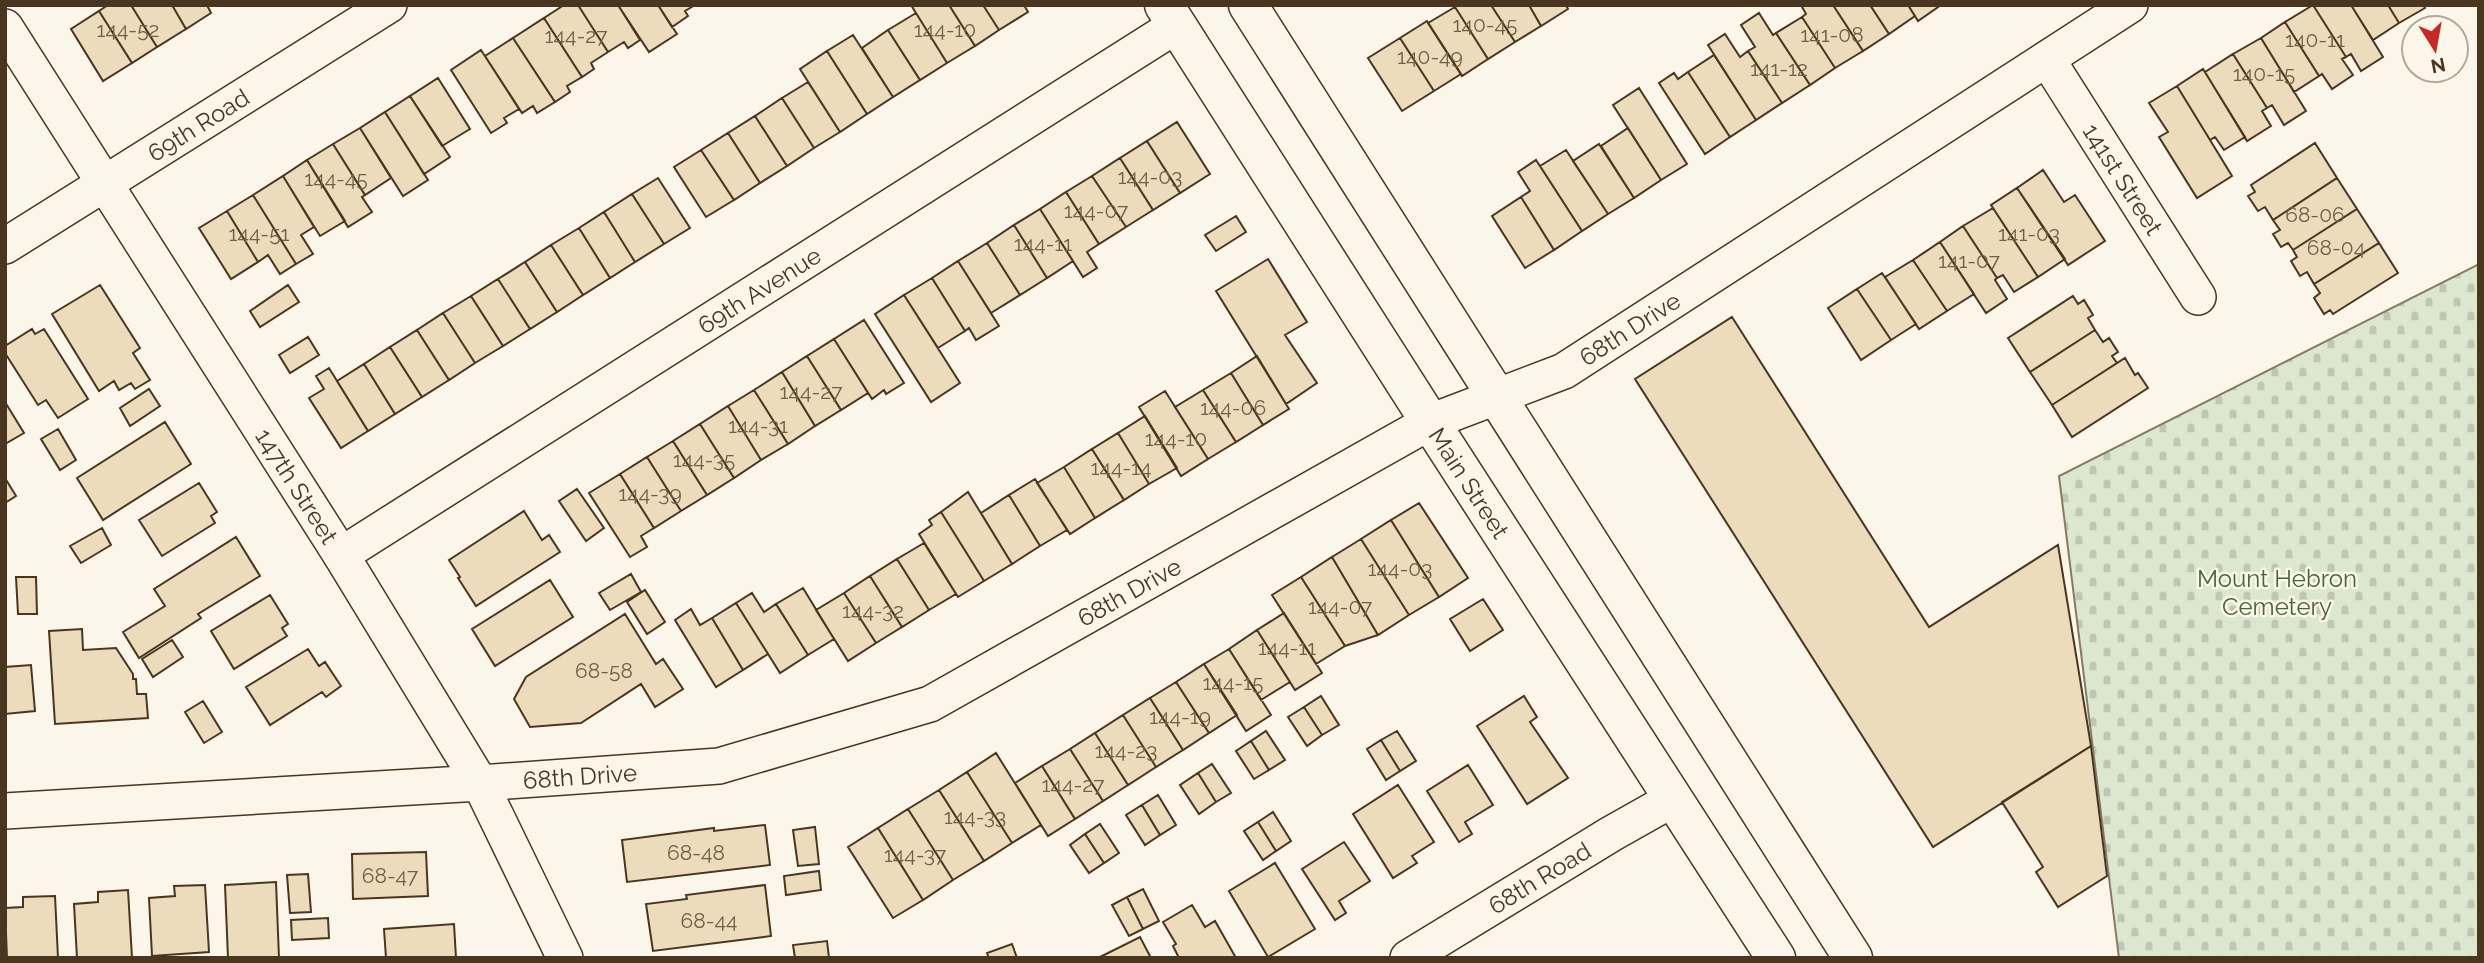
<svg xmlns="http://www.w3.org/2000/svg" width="2484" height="963" viewBox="0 0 2484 963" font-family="Raleway,sans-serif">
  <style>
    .cemetery { fill: url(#cemetery-stones); stroke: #887966; stroke-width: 2 }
    .building { fill: #ecdcbc; stroke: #4a3520; stroke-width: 2 }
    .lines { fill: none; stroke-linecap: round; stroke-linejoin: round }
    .street-casing { stroke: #4a3520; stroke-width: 38 }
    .primary-casing { stroke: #4a3520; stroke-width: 41 }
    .street { stroke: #fbf6e9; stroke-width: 35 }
    .primary { stroke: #fbf6e9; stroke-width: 38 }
    .labels { text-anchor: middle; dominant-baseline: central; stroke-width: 5; stroke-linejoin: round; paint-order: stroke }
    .number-label { font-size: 21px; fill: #725f47 }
    .street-label { font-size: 24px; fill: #4a3520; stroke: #fbf6e9 }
    .park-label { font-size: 24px; fill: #436837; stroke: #fbf6e9 }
  </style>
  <defs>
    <pattern id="cemetery-stones" width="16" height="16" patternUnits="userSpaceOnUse" patternTransform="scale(1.75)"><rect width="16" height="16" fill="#dce7d0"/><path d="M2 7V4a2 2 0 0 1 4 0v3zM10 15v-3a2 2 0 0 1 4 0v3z" fill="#bec7b2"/></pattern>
  </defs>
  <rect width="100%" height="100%" fill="#fbf6e9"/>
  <!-- cemetery -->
  <path class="cemetery" d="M2479,264v694h-360l-60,-482z"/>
  <!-- building -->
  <path class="building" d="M108,5h23l26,42 -25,16 -33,-52z
    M131,5h41l14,24 -29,18z
    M172,5h35l4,8 -25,16z
    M564,5h14l30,47 -17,11 3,6 -12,8 -38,-59z
    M578,5h40l22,35 -12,8 -4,-6 -16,10z
    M618,5h40l19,29 -28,18z
    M658,5h37l-10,6 3,5 -16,11z
    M911,5h38l26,41 -28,17z
    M949,5h34l16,25 -24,16z
    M983,5h41l4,7 -29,18z
    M1457,5h34l24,37 -27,17 -33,-52z
    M1491,5h38l12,21 -26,16z
    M1529,5h37l2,4 -27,17z
    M1801,5h32l30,46 -28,17 -33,-51 4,-3z
    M1833,5h37l19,29 -26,17z
    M1870,5h38l7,11 -26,18z
    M1908,5h33l-23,16z
    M2313,5h38l32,52 -22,14 -10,-17 -5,3z
    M2313,5l33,52 -4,2 11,16 -21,14 -10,-15 -3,2 -34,-54z
    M2351,5h37l11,18 -26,17z
    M2388,5h35l2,3 -26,15z
    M1455,7l33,52 -26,17 -34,-53z
    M99,11l33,52 -29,18 -32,-52z
    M916,13l31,50 -27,17 -32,-50z
    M1759,13l14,22 3,-2 34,52 -28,18 -34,-52 7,-4 -14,-22z
    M1802,17l33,51 -25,17 -34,-52z
    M544,18l38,59 -15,9 3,6 -15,10 -42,-64z
    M1427,21l34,53 -27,17 -34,-53z
    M2285,22l34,54 -25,16 -33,-54z
    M888,30l32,50 -27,17 -31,-49z
    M1725,34l15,23 8,-6 34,52 -26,17 -48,-75z
    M853,35l40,62 -26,17 -40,-63z
    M513,38l42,64 -18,11 -4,-7 -11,7 -37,-57z
    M1400,38l34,53 -32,20 -34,-53z
    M2261,38l45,73 -22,14 -12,-20 -5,3 -34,-54z
    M481,50l38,59 -15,9 3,5 -16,10 -40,-63z
    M827,51l40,63 -27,18 -40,-63z
    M2233,54l34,54 -5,3 9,15 -24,15 -42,-69z
    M1714,55l42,65 -26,17 -42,-65z
    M2203,69l42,68 -21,13 -9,-13 -5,3 -33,-54z
    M1688,72l42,65 -25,17 -46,-71 15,-10 4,6z
    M438,78l32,51 -28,17 -32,-50z
    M808,82l32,50 -26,16 -32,-50z
    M2177,86l55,90 -35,22 -38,-61 9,-5 -19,-29z
    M1639,88l48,76 -26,16 -48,-75z
    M410,96l40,61 -26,17 -39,-62z
    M782,98l32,50 -27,18 -32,-50z
    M385,112l43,68 -25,16 -43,-68z
    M755,116l32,50 -27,17 -32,-50z
    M1177,122l33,52 -30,19 -33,-52z
    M360,128l31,50 -26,17 -32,-51z
    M1628,128l33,52 -27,18 -33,-52z
    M728,133l32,50 -26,17 -33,-50z
    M1147,141l33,52 -27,17 -33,-52z
    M2315,143l22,35 -64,42 -8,-13 -7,4 -10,-15 7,-4 -4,-7z
    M333,144l32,51 -3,2 10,15 -24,15 -41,-67z
    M1599,144l35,54 -26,16 -35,-53z
    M701,150l33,50 -28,17 -32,-50z
    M1566,150l42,64 -26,17 -42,-65z
    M1120,158l33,52 -27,17 -34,-51z
    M307,160l38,61 -25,15 -37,-60z
    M1536,160l46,71 -28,19 -33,-53 9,-6 -12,-19z
    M2043,170l21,32 11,-7 30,46 -37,24 -51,-77z
    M283,176l31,51 -13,8 12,19 -17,10 -43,-69z
    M1092,176l34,51 -27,17 -33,-52z
    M658,178l32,50 -26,16 -32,-50z
    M2337,178l20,31 -64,41 -5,-7 -7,4 -8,-13 7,-4 -7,-10z
    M2017,188l48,71 -27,18 -47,-72z
    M1066,192l33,52 -12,8 10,16 -14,9 -43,-68z
    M632,194l32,50 -29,18 -31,-50z
    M253,195l43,69 -16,10 -12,-19 -10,7 -31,-51z
    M1521,197l33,53 -29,18 -33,-52z
    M1993,208l45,69 -24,15 -11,-17 -6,3 -34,-52z
    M1040,209l33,52 -26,17 -33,-53z
    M2357,209l22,34 -65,41 -7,-12 -7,4 -9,-15 6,-4 -4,-7z
    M227,211l31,51 -27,17 -32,-51z
    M604,212l31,50 -25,16 -31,-50z
    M1236,216l10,16 -30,19 -11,-16z
    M1014,225l33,53 -27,17 -33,-52z
    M1963,226l34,52 -2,2 12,19 -21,14 -46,-71z
    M579,228l31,50 -27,17 -32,-50z
    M1940,242l34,52 -27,17 -34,-51z
    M987,243l33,52 -29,18 -33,-52z
    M2379,243l19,30 -65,41 -3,-4 -6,4 -10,-16 6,-5 -6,-9z
    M551,245l32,50 -26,17 -32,-50z
    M1268,259l39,63 -22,13 32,48 -31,21 -70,-113z
    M1913,260l34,51 -28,18 -34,-52z
    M958,261l41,65 -23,14 -7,-12 -4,3 -33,-53z
    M525,262l32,50 -27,17 -32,-50z
    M1882,273l34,51 -25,16 -34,-51z
    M932,278l33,53 -27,17 -34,-53z
    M498,279l32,50 -27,17 -32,-50z
    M100,285l40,63 -7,5 17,27 -15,9 -4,-6 -12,7 -5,-9 -15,10 -47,-77z
    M288,285l11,17 -39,25 -10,-16z
    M1857,289l34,51 -30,20 -33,-52z
    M904,295l56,88 -29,19 -56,-88z
    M471,296l32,50 -28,17 -32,-50z
    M2073,296l5,8 6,-4 9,15 -5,3 7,12 -65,42 -22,-34z
    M443,313l32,50 -26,17 -32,-50z
    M1732,317l197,310 129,-82 33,201 -158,101 -298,-468z
    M864,320l40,63 -18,11 -2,-4 -12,9 -38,-60z
    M32,329l3,5 9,-5 44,70 -30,19 -12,-18 -8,5 -33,-52v-7z
    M417,330l32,50 -27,17 -32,-50z
    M2095,330l8,12 6,-4 9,14 -6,4 5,7 -65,42 -22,-33z
    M308,337l11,18 -29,18 -11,-18z
    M834,339l34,54 -27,17 -34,-54z
    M390,347l32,50 -27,17 -31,-50z
    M807,356l34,54 -26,16 -33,-54z
    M1257,356l32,53 -26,16 -32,-52z
    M2125,358l10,17 3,-2 10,15 -76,49 -20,-32z
    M364,364l31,50 -27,17 -31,-50z
    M329,368l39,63 -27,17 -32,-50 15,-9 -8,-13z
    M782,372l33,54 -27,18 -34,-54z
    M1231,373l32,52 -27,17 -33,-52z
    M149,389l11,17 -30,20 -10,-18z
    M754,390l34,54 -27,16 -33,-54z
    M1203,390l33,52 -28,17 -33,-52z
    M1165,391l43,68 -27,17 -42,-69z
    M5,402l19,31 -19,11z
    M728,406l33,54 -27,18 -34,-54z
    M1145,416l32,52 -28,16 -31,-51z
    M165,422l26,42 -88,56 -26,-42z
    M700,424l34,54 -27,17 -34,-54z
    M58,429l18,31 -16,10 -19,-31z
    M1118,433l31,51 -25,16 -32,-51z
    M673,441l34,54 -26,16 -34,-54z
    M1092,449l32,51 -29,18 -31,-51z
    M647,457l34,54 -27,17 -34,-54z
    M1064,467l31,51 -25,16 -33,-51z
    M620,474l34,54 -13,8 6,11 -17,10 -41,-64z
    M5,478l11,18 -11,7z
    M1035,479l32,51 -27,16 -31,-51z
    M199,483l18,29 -6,4 4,7 -53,33 -23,-36z
    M577,489l27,39 -18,13 -27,-40z
    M968,492l44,72 -28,17 -43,-69z
    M1009,495l31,51 -28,18 -31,-51z
    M1419,503l49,75 -29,19 -48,-77z
    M524,511l18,29 7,-5 11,17 -84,54 -18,-28 2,-1 -11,-17z
    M941,512l43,69 -26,16 -39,-63 13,-9 -3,-5z
    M1391,520l48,77 -30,18 -48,-76z
    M102,528l9,17 -30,18 -11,-17z
    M236,537l24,39 -62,38 3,4 -62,40 -16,-26 42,-26 -11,-17z
    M1361,539l48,76 -31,20 -46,-78z
    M924,543l32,51 -27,16 -32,-51z
    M1332,557l46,78 -33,11 -44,-69z
    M897,559l32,51 -27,17 -32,-51z
    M631,574l10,18 -31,18 -11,-17z
    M870,576l32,51 -26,16 -32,-50z
    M16,577h20l1,37h-19z
    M1301,577l44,69 -29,18 -44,-69z
    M550,580l23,37 -78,49 -23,-37z
    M803,588l31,51 -26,16 -32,-51z
    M645,590l20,32 -18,12 -20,-32z
    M752,593l12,19 12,-8 32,51 -28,18 -44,-70z
    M844,593l32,50 -28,18 -32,-51z
    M270,595l18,29 -6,4 5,8 -53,33 -23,-38z
    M1483,599l20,31 -33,21 -20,-32z
    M736,603l32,51 -25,16 -31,-52z
    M691,609l9,16 12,-7 31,52 -27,17 -41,-67z
    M1284,613l38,60 -27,17 -38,-60z
    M625,614l31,50 7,-5 20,30 -28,18 -14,-23 -60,39 -51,4 -16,-28 12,-22z
    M82,629l1,21 33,-2 17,26v5h3l1,15h9l2,24 -93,6 -6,-93z
    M1257,630l33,52 -29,18 -32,-51z
    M172,640l11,17 -30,20 -11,-18z
    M308,649l11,17 6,-4 16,24 -15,11 -4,-5 -52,33 -24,-38z
    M1229,649l42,66 -25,16 -42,-67z
    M1204,664l33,51 -28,18 -33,-51z
    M31,665l4,46 -30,3v-47z
    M1176,682l33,51 -26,17 -33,-52z
    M1321,696l18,29 -17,10 -18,-28z
    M1524,696l13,21 -7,5 38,56 -41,26 -50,-78z
    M1150,698l33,52 -27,17 -33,-52z
    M203,701l19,31 -18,11 -19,-31z
    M1304,707l18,28 -15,11 -19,-29z
    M1123,715l33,52 -28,18 -33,-52z
    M1266,731l19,29 -16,10 -18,-29z
    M1397,731l19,30 -16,10 -19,-31z
    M1095,733l33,52 -25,16 -33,-52z
    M1381,740l19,31 -14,9 -19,-31z
    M1251,741l18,29 -15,9 -18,-28z
    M2091,746l16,130 -49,31 -22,-35 7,-5 -41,-65z
    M1070,749l33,52 -28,18 -33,-53z
    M996,753l45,72 -29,18 -45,-71z
    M1212,764l19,29 -15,9 -18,-29z
    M1468,765l25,40 -28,17 7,12 -13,8 -32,-51z
    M1042,766l33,53 -27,17 -33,-53z
    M967,772l45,71 -28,18 -45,-71z
    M1198,773l18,29 -17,12 -19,-29z
    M1398,785l36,57 -22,14 5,7 -24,15 -40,-64z
    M939,790l45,71 -31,19 -45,-71z
    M1158,795l18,30 -16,10 -18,-30z
    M1142,805l18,30 -15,10 -19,-30z
    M908,809l45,71 -30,20 -45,-72z
    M1273,812l18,29 -15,10 -18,-29z
    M1258,822l18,29 -13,9 -19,-29z
    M1100,824l19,29 -15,10 -19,-29z
    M765,825l5,40 -143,17 -5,-42 92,-12v3z
    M815,827l4,37 -21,2 -5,-36z
    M878,828l45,72 -30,18 -45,-71z
    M1085,834l19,29 -15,10 -19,-28z
    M1344,842l26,39 -31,20 7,12 -11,7 -33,-51z
    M426,852l2,44 -75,3 -1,-45z
    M1275,863l40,66 -47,28 -39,-66z
    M819,871l2,19 -35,5 -2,-19z
    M308,874l3,38 -21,1 -3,-38z
    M276,882l3,76h-51l-3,-73z
    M205,885l4,67 -57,4 -3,-58 26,-2 -1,-10z
    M765,885l6,51 -118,15 -7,-47 41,-5 -1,-4z
    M1143,889l16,32 -16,8 -16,-32z
    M128,890l4,68h-55l-3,-54 24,-2v-10z
    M55,896l3,62h-51l-2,-50 18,-1v-10z
    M1127,897l16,32 -14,7 -17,-31z
    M1192,905l13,22 10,-6 21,37h-57l-6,-12 3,-2 -13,-22z
    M328,918l1,20 -37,2 -1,-20z
    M454,924l2,34h-70l-2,-29z
    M1140,937l11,21h-53z
    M827,941l2,17h-34l-2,-13z
    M1012,944l5,14h-28l-2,-5z"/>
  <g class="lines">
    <defs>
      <g id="street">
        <path id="s1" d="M5,27l336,528 139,228 85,175"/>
        <path id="s2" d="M2047,59l151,238"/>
        <path id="s3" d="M5,246l384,-241"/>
        <path id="s4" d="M341,555l836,-530"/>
        <path id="s5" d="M5,811l475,-28 239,-17 211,-62 500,-282 134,-51 566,-366"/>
        <path id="s6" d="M1408,958l203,-124 62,-35"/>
      </g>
      <g id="primary">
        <path id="s7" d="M1164,5l266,417 346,536"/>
        <path d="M1248,5l605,953"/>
      </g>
    </defs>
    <!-- street casing -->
    <use href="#street" class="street-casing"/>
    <!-- primary casing -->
    <use href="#primary" class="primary-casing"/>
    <!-- street -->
    <use href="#street" class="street"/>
    <!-- primary -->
    <use href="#primary" class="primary"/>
  </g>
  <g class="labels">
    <!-- number labels -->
    <g class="number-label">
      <text x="1485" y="24">140-45</text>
      <text x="128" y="29">144-52</text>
      <text x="945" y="29">144-10</text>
      <text x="1832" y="34">141-08</text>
      <text x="576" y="35">144-27</text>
      <text x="2315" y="39">140-11</text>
      <text x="1430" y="56">140-49</text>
      <text x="1779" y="68">141-12</text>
      <text x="2264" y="73">140-15</text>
      <text x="1150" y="176">144-03</text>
      <text x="336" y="178">144-45</text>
      <text x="1096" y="210">144-07</text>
      <text x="2315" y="214">68-06</text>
      <text x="259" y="233">144-51</text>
      <text x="2029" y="233">141-03</text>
      <text x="1043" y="243">144-11</text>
      <text x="2336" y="247">68-04</text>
      <text x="1969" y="260">141-07</text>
      <text x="811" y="391">144-27</text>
      <text x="1233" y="407">144-06</text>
      <text x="758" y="425">144-31</text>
      <text x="1176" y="438">144-10</text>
      <text x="704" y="459">144-35</text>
      <text x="1121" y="467">144-14</text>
      <text x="650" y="493">144-39</text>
      <text x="1400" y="568">144-03</text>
      <text x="1340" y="606">144-07</text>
      <text x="873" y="610">144-32</text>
      <text x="1287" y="647">144-11</text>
      <text x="604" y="670">68-58</text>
      <text x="1233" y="682">144-15</text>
      <text x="1180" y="716">144-19</text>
      <text x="1126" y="750">144-23</text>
      <text x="1073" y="784">144-27</text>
      <text x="975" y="816">144-33</text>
      <text x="696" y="852">68-48</text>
      <text x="915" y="854">144-37</text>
      <text x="390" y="875">68-47</text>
      <text x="709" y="920">68-44</text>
    </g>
    <!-- street labels -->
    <g class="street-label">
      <text stroke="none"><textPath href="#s3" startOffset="228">69th Road</textPath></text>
      <text stroke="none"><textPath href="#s2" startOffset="142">141st Street</textPath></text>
      <text stroke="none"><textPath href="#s4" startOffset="495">69th Avenue</textPath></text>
      <text stroke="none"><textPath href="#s5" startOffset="1731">68th Drive</textPath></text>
      <text stroke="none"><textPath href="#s7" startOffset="567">Main Street</textPath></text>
      <text stroke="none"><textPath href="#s1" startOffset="544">147th Street</textPath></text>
      <text stroke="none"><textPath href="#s5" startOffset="1164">68th Drive</textPath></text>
      <text stroke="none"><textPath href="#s5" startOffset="576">68th Drive</textPath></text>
      <text stroke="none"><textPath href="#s6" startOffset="154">68th Road</textPath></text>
    </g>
    <!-- park labels -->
    <g class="park-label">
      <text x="2277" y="578">Mount Hebron<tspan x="2277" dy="28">Cemetery</tspan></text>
    </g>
  </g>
  <!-- border -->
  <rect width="2484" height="963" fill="none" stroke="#4a3520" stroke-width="14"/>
  <!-- north arrow -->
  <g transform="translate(2435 49) rotate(169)"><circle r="33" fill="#fbf6e9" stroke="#b4a999" stroke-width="2"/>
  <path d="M0-5L12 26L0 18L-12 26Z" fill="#c62828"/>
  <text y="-10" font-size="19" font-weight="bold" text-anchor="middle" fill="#4a3520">N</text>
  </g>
</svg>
